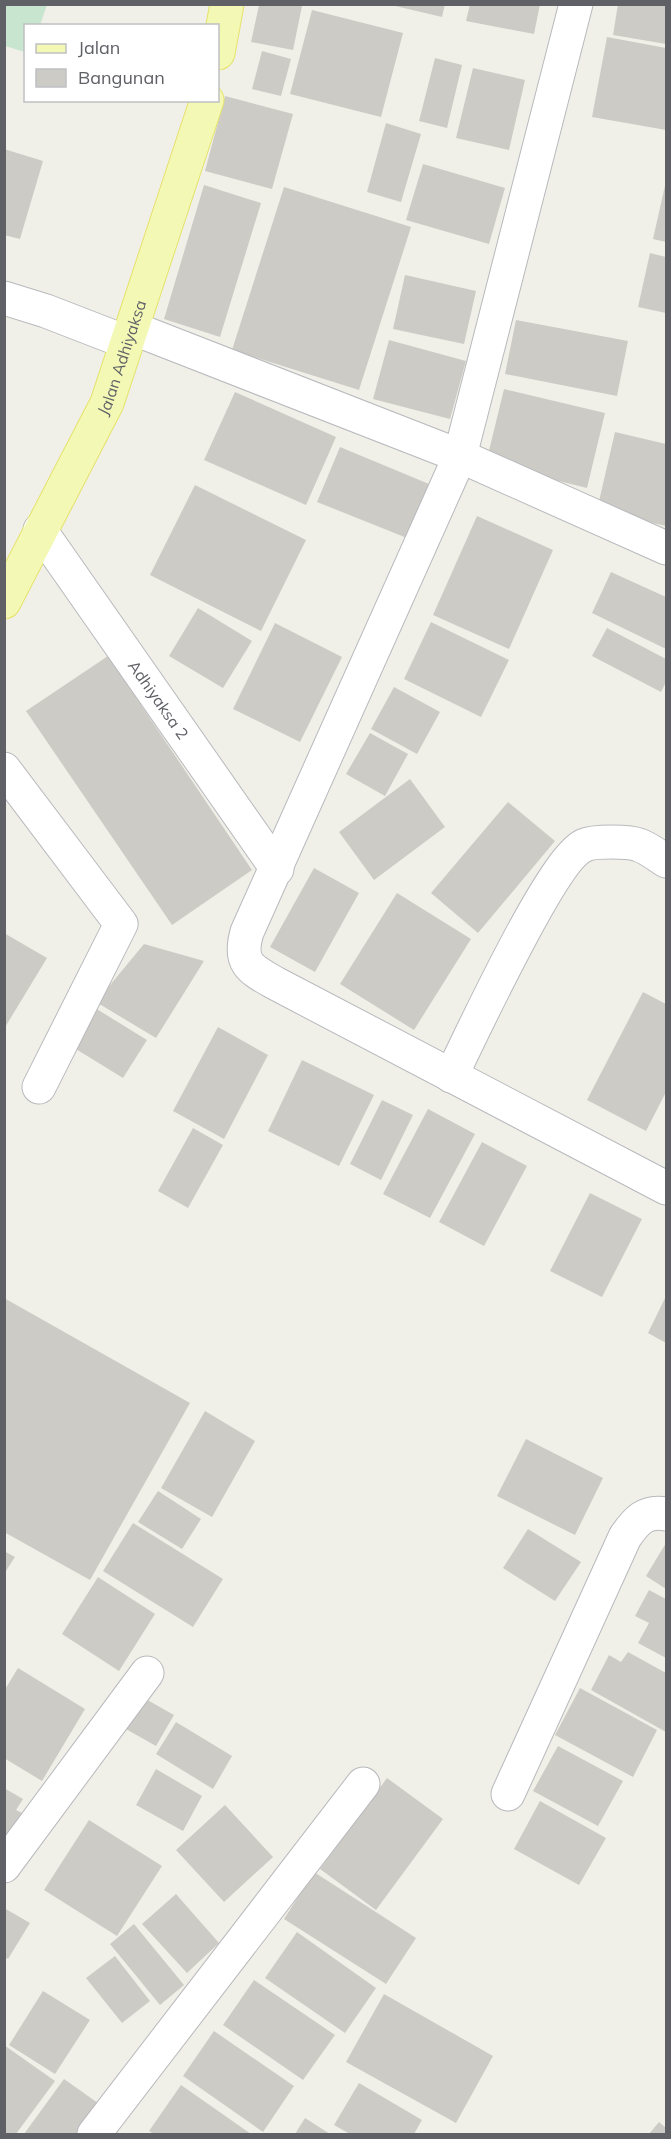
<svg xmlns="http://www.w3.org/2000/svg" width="671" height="2139" viewBox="0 0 671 2139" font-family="Mulish,sans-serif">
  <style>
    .green { fill: #c8e5cf }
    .building { fill: #cccbc5 }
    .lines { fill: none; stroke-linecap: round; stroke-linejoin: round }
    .minor-casing { stroke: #b8b9bd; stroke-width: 35 }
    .major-casing { stroke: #e6e26c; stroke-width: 35 }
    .minor { stroke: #fff; stroke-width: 33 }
    .major { stroke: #f3f8b5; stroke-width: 33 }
    .labels { text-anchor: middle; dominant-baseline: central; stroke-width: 4.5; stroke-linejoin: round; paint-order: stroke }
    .street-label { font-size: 16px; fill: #606167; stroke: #fff }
  </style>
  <rect width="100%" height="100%" fill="#f0f0e8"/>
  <!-- green -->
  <path class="green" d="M5,4l42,1 -7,20 -14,1 -1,26 -20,-6z"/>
  <!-- building -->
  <path class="building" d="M387,4h58l-3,13z
    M470,4h70l-6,30 -68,-13z
    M618,4l48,2v38l-53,-9z
    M259,5l43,1 -9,44 -42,-8z
    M312,10l91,23 -22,84 -91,-23z
    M607,37l59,11v82l-74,-13z
    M262,51l29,8 -10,37 -29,-7z
    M435,58l27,7 -15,63 -28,-7z
    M473,68l52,12 -16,70 -53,-12z
    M225,96l68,18 -21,75 -67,-18z
    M386,123l35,11 -20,68 -34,-10z
    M4,149l39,12 -23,78 -16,-4z
    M423,164l82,24 -16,56 -83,-24z
    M666,181v61l-13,-3z
    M204,185l57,18 -41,134 -56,-18z
    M284,187l127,40 -52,163 -127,-40z
    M650,253l16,4v56l-28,-6z
    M405,275l71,16 -12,53 -71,-15z
    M516,320l112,21 -11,55 -112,-22z
    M389,340l77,21 -16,58 -77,-20z
    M504,389l101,24 -18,75 -101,-25z
    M235,392l101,45 -30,68 -102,-45z
    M615,432l51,12v82l-69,-16z
    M340,447l89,37 -22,54 -90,-36z
    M195,485l111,55 -45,91 -111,-56z
    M477,516l76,34 -44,99 -76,-34z
    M611,572l55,25v52l-74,-36z
    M198,608l54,33 -29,47 -54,-32z
    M431,622l78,38 -28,57 -77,-38z
    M275,623l67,34 -42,85 -67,-33z
    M607,628l59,31v23l-5,10 -69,-36z
    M108,656l144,214 -80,55 -146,-214z
    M394,687l46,25 -23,42 -46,-25z
    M370,733l38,21 -23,42 -39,-22z
    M410,779l35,48 -71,53 -35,-48z
    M508,802l47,39 -77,92 -47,-40z
    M314,868l45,25 -44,79 -45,-25z
    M397,893l74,46 -57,91 -74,-46z
    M4,933l43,25 -43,71z
    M144,944l60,17 -48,77 -60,-36z
    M643,992l23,12v88l-20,39 -59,-31z
    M95,1008l52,32 -24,38 -52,-32z
    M218,1027l50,28 -44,84 -51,-28z
    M302,1060l72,35 -35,71 -71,-35z
    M382,1100l31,15 -32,65 -31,-16z
    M428,1109l47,25 -45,84 -47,-24z
    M193,1128l30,17 -35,63 -30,-17z
    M482,1142l45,24 -43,80 -45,-24z
    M590,1193l52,26 -40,78 -52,-26z
    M666,1296v47l-18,-10z
    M4,1298l186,105 -100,177 -86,-48z
    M205,1411l50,30 -43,76 -51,-29z
    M526,1439l77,39 -28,57 -78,-39z
    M158,1491l43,28 -19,30 -44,-27z
    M133,1523l90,56 -30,48 -90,-56z
    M528,1529l53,33 -26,39 -52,-33z
    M666,1543v46l-20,-13z
    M4,1551l11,6 -11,17z
    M98,1577l57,37 -36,57 -57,-37z
    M649,1590l17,9v59l-28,-15 11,-20 -14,-7z
    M628,1652l38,21v59l-75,-42 18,-35 12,7z
    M18,1668l67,41 -43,72 -38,-23v-67z
    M580,1688l77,42 -24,47 -78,-42z
    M135,1693l39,22 -18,31 -39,-22z
    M176,1722l56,34 -19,33 -57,-35z
    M558,1746l65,35 -25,45 -65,-35z
    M156,1769l46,27 -19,35 -47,-26z
    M387,1778l56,41 -67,91 -56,-41z
    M4,1788l19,11 -7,11 12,6 -24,39z
    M540,1801l66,37 -27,47 -65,-36z
    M225,1805l48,52 -49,45 -48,-52z
    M89,1820l73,46 -45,70 -73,-46z
    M314,1872l102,66 -30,46 -102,-65z
    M176,1894l43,49 -32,30 -45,-49z
    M4,1908l26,15 -22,36 -4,-2z
    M134,1924l50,61 -24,20 -50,-61z
    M297,1932l79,56 -31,45 -80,-55z
    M115,1956l35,45 -28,22 -36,-45z
    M254,1980l81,55 -32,45 -80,-55z
    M43,1991l47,29 -35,54 -46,-29z
    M384,1994l109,62 -37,67 -110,-61z
    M214,2031l80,55 -31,46 -80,-56z
    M4,2045l51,36 -39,53h-12z
    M64,2079l41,29 -18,26h-63z
    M359,2083l63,37 -8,14h-64l-16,-9z
    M181,2085l70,49h-97l-5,-3z
    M305,2118l25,16h-35z
    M659,2122l7,6v6h-17z"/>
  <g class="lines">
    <defs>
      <g id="minor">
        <path d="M576,4l-116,452 -213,476c-9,31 3,37 28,51l391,205"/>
        <path d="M4,298l42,13 80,31"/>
        <path d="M132,328l328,128 206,92"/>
        <path id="s1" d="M40,530l237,339"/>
        <path d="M4,769l117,155 -82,163"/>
        <path d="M451,1076c20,-40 102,-219 134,-231 9,-4 44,-4 54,0 9,3 19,11 27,16"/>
        <path d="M508,1794l117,-257c11,-16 20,-27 41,-23"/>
        <path d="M4,1866l143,-193"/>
        <path d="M94,2134l269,-350"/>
      </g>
      <g id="major">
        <path d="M218,53l9,-49"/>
        <path id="s2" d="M4,602l103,-199 100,-303"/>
      </g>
    </defs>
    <!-- minor casing -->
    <use href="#minor" class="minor-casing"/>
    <!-- major casing -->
    <use href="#major" class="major-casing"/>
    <!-- minor -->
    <use href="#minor" class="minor"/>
    <!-- major -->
    <use href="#major" class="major"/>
  </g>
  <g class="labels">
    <!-- street labels -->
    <g class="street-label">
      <text stroke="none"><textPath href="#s2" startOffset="272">Jalan Adhiyaksa</textPath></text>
      <text stroke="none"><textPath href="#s1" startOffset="207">Adhiyaksa 2</textPath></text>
    </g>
  </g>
  <!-- border -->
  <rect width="671" height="2139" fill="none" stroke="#606167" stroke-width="12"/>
  <!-- legend -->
  <rect x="24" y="24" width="195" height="78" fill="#ffffff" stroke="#bfc0c2" stroke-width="1.5"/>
  <rect x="36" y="44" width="30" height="9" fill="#f3f8b5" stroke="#bfc0c2" stroke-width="1.5"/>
  <text x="78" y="54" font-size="18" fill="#606167">Jalan</text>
  <rect x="36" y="69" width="30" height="18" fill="#cccbc5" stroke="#bfc0c2" stroke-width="1.5"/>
  <text x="78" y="84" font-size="18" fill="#606167">Bangunan</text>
</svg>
